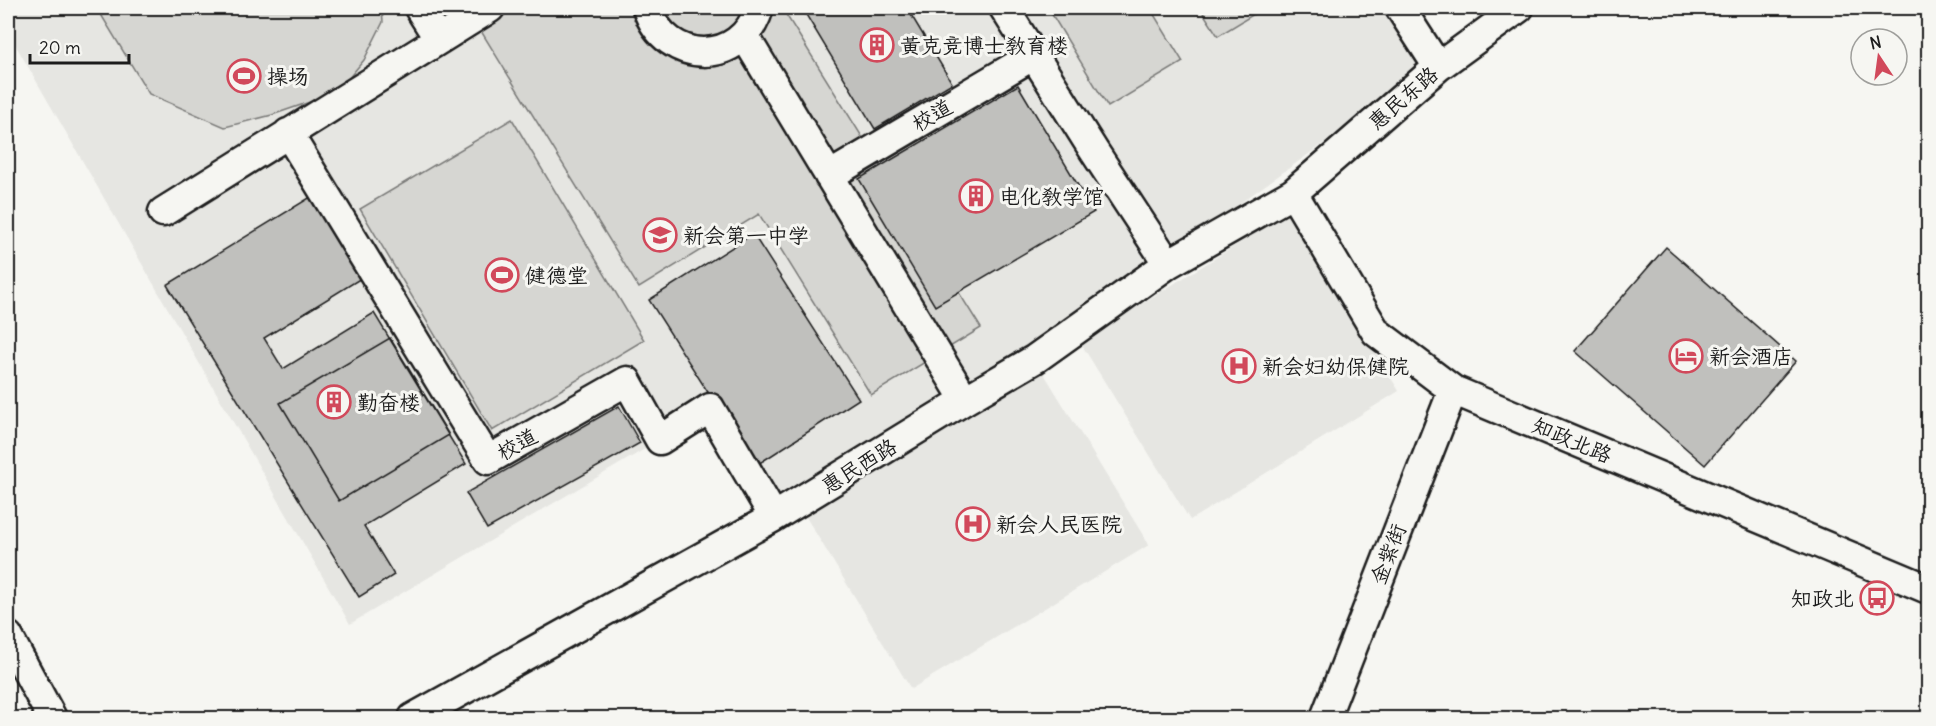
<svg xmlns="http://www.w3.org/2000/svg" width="1936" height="726" viewBox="0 0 1936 726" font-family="Delius,'LXGW WenKai TC',sans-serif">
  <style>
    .built { fill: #e6e6e2 }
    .green { fill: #d6d6d2; stroke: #797977; stroke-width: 1.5 }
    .building { fill: #c0c0bd; stroke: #1c1c1c; stroke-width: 1.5 }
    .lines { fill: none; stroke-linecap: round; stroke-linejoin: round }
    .minor-casing { stroke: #1c1c1c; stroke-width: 33 }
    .minor { stroke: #f6f6f2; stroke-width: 28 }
    .labels { text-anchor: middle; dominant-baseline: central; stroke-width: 6; stroke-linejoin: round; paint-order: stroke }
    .poi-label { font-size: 21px; fill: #1c1c1c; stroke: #f6f6f2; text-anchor: start }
    .street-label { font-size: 21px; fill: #1c1c1c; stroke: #f6f6f2 }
  </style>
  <rect width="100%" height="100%" fill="#f6f6f2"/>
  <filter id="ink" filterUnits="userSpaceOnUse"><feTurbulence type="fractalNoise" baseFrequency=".0167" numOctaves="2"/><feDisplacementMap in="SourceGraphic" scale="12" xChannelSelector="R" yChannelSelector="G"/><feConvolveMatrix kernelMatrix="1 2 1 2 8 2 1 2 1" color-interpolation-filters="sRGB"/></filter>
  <g filter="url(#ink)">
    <!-- built -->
    <path class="built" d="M8,8h1377l41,62 -461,330 70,-41 114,186 -238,144 -113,-185 -24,13 -64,-109 -50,32 -310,184 -342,-592z
      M1288,213l111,178 -209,129 -110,-178z"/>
    <!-- green -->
    <path class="green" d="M97,8h285l1,14 -19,38 -28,33 -64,22 -47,12 -76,-33z
      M490,8h292l199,320 -110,67 -112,-181 -120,74 -166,-270z
      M1048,8h102l33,54 -75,45z
      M1200,8h64l-46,28z
      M512,119l132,221 -152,91 -132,-222z"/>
    <!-- building -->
    <path class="building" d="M802,8h105l45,75 -77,46z
      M1018,85l76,127 -159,94 -76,-127z
      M314,195l49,82 -99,61 19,31 91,-56 92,151 -102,62 30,49 -35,22 -192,-312z
      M753,234l106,165 -104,67 -106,-166z
      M1666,247l130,114 -91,104 -130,-114z
      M390,338l59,97 -110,66 -59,-98z
      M619,406l21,37 -153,86 -21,-36z"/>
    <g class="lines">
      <defs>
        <path id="minor" d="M419,8l19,30
          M647,8c19,58 95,59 112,0
          M1004,8l90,143 74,113
          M1400,8l38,59
          M744,35l221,365
          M288,133l200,327 139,-79 33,59 50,-32 64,109
          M829,176l205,-121
          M1293,193l83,139 77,58 475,199
          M163,212l327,-204
          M8,636l44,82
          M413,718l361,-201 191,-117 70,-41 133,-95 125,-71 145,-126 81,-59
          M1325,718l128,-328"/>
      </defs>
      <!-- minor casing -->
      <use href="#minor" class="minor-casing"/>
      <!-- minor -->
      <use href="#minor" class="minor"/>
    </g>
  </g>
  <!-- icons -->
  <defs>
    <symbol id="building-ring" viewBox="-11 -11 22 22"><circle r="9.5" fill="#f6f6f2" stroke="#d1495b" stroke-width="1.5"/><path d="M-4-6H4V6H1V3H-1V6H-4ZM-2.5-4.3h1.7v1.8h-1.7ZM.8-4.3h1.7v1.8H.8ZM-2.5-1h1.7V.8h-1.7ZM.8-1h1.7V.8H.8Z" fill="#d1495b"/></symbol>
    <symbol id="stadium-ring" viewBox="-11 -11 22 22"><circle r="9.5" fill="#f6f6f2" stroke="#d1495b" stroke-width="1.5"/><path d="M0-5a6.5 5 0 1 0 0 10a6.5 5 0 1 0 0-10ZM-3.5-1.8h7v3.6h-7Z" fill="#d1495b"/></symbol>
    <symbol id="school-ring" viewBox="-11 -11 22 22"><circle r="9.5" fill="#f6f6f2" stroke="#d1495b" stroke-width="1.5"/><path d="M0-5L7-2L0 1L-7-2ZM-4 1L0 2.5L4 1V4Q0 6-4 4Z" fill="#d1495b"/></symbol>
    <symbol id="hotel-ring" viewBox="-11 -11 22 22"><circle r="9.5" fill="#f6f6f2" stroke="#d1495b" stroke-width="1.5"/><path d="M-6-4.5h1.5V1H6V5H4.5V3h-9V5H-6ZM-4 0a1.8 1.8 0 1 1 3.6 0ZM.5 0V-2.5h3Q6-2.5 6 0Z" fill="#d1495b"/></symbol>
    <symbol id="hospital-ring" viewBox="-11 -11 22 22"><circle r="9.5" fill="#f6f6f2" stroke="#d1495b" stroke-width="1.5"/><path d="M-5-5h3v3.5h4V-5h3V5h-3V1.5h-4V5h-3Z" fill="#d1495b"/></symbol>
    <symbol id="bus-ring" viewBox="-11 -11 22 22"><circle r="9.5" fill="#f6f6f2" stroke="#d1495b" stroke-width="1.5"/><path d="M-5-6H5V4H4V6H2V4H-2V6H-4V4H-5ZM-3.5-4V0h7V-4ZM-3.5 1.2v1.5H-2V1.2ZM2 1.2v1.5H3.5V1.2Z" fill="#d1495b"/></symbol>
  </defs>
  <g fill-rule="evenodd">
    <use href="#building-ring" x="858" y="26" width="38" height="38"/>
    <use href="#stadium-ring" x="225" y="57" width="38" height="38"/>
    <use href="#building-ring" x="957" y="177" width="38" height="38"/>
    <use href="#school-ring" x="641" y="216" width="38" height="38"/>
    <use href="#stadium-ring" x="483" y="256" width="38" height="38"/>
    <use href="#hotel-ring" x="1667" y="337" width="38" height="38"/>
    <use href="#hospital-ring" x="1220" y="347" width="38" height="38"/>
    <use href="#building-ring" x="315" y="383" width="38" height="38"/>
    <use href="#hospital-ring" x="954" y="505" width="38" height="38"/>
    <use href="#bus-ring" x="1858" y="579" width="38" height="38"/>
  </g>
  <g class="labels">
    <!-- poi labels -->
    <g class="poi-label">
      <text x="900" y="45">黄克竞博士教育楼</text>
      <text x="267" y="76">操场</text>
      <text x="999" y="196">电化教学馆</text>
      <text x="683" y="235">新会第一中学</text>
      <text x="525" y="275">健德堂</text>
      <text x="1709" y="356">新会酒店</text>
      <text x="1262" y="366">新会妇幼保健院</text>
      <text x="357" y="402">勤奋楼</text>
      <text x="996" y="524">新会人民医院</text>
      <text x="1854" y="598" text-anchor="end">知政北</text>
    </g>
    <!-- street labels -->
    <g class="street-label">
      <text transform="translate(1403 98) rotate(-41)">惠民东路</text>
      <text transform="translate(932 115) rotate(-30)">校道</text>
      <text transform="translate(1572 440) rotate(23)">知政北路</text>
      <text transform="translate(517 444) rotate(-29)">校道</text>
      <text transform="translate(859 466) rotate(-32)">惠民西路</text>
      <text transform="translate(1388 554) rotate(-69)">金紫街</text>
    </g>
  </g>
  <!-- margin -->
  <rect width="1936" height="726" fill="none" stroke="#f6f6f2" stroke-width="30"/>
  <rect x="15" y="15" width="1906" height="696" fill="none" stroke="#1c1c1c" stroke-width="2" filter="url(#ink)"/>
  <!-- north arrow -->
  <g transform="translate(1879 57) rotate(347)"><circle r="28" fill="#f6f6f2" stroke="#9f9f9c" stroke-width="1.5"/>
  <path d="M0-4.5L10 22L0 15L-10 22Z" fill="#d1495b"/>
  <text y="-9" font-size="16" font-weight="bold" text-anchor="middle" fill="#1c1c1c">N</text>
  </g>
  <!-- scale -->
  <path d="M30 54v9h99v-9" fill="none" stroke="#1c1c1c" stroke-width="3"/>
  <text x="39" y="54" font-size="18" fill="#1c1c1c" stroke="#f6f6f2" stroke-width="4.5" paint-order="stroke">20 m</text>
</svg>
